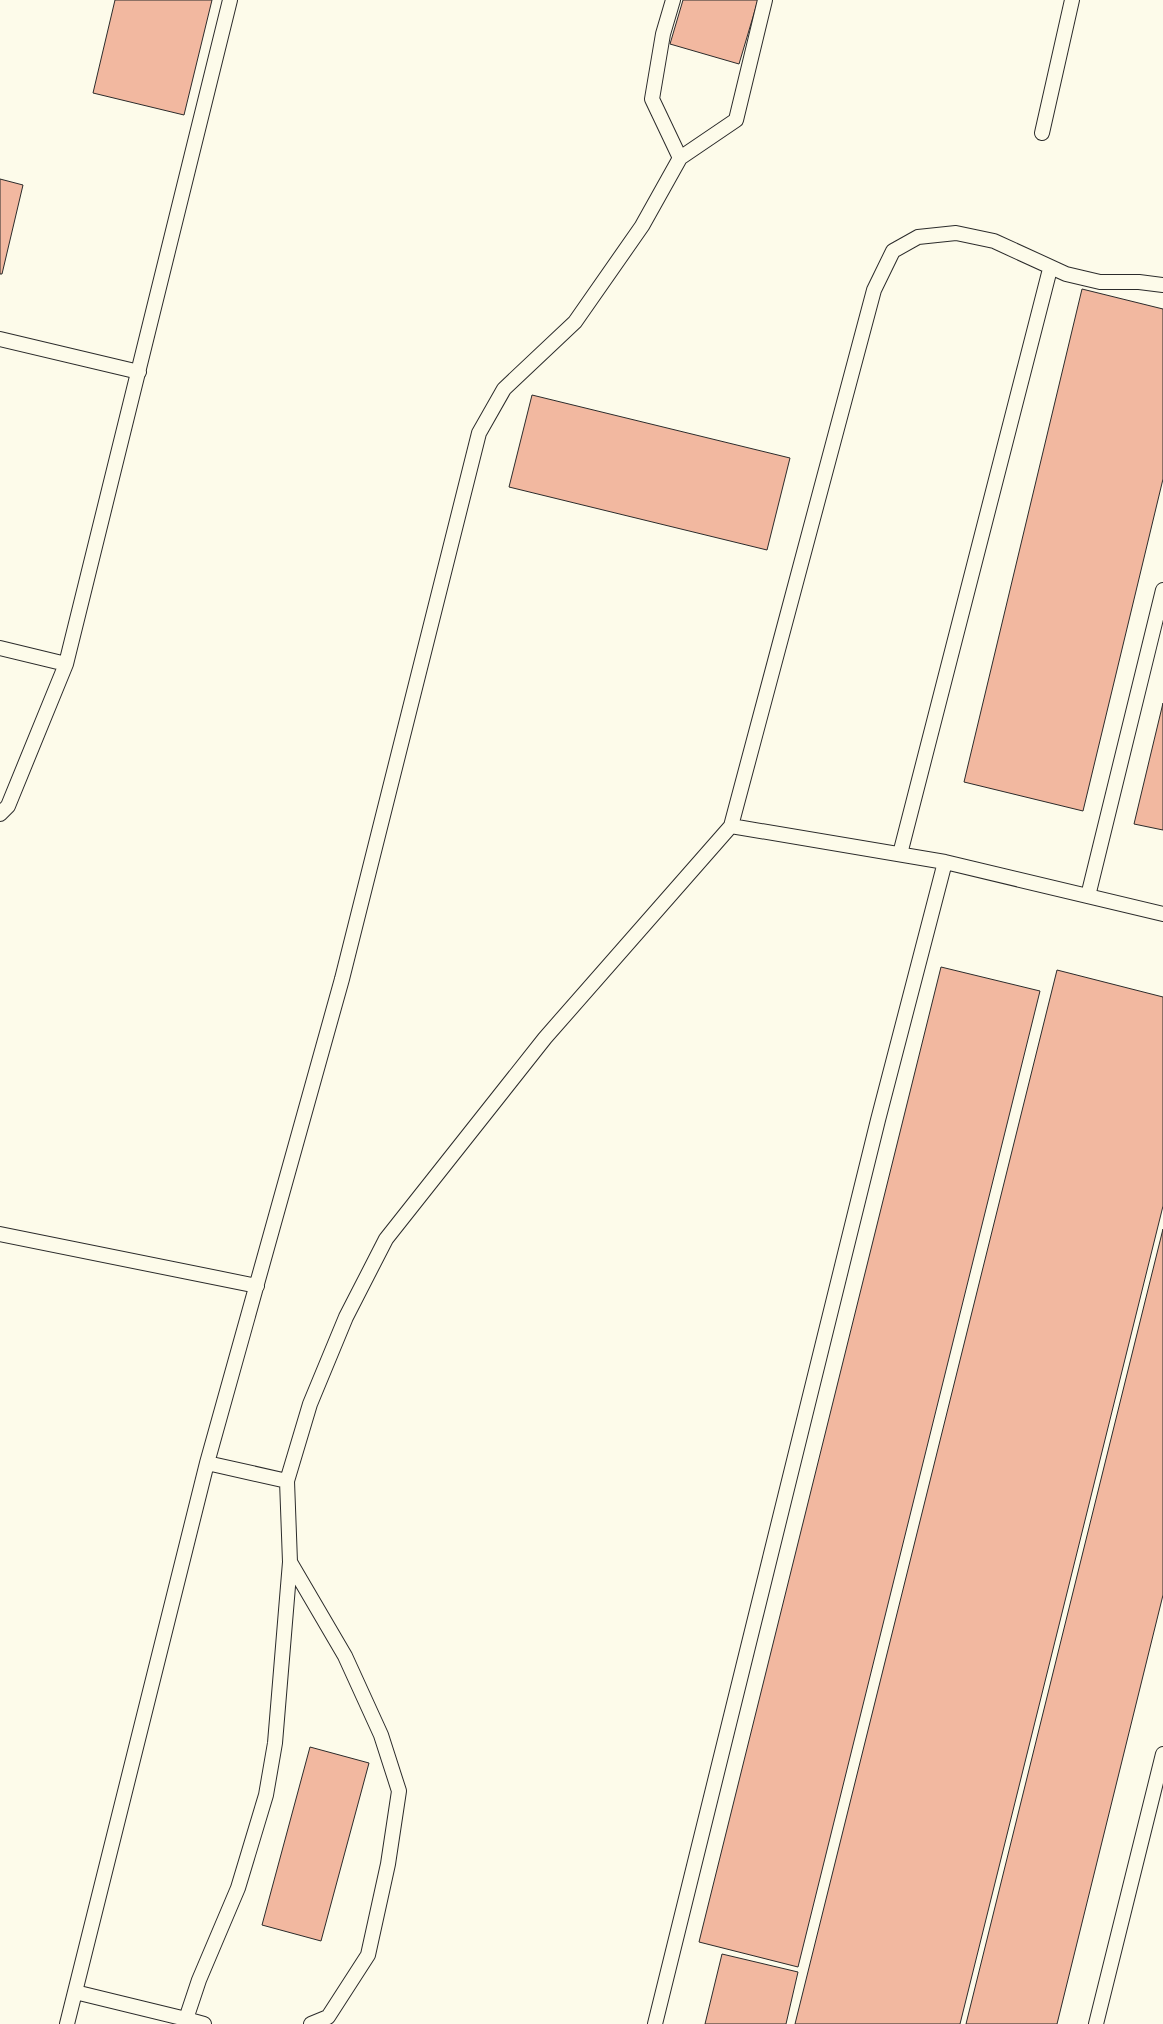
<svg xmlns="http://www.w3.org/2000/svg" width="1163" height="2024" viewBox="0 0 1163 2024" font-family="Karla,sans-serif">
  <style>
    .building { fill: #f2b8a0; stroke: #2b2b2b }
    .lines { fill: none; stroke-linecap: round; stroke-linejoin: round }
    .lane-casing { stroke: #2b2b2b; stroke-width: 16 }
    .lane { stroke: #fdfbea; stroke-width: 14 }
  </style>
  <rect width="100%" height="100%" fill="#fdfbea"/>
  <!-- building -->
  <path class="building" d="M115,0h97l-28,115 -91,-22z
    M683,0h75l-19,64 -69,-20z
    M0,179l23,6 -21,89h-2z
    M1082,289l81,20v170l-80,332 -119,-29z
    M532,395l258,63 -23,92 -258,-63z
    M1163,703v127l-29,-6z
    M941,967l99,24 -242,976 -99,-25z
    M1057,970l106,27v209l-203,818h-165z
    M1163,1229v366l-106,429h-91z
    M310,1747l59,16 -48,178 -59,-16z
    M722,1954l76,18 -12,52h-81z"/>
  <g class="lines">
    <defs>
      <path id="lane" d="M673,0l-10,34 -11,65 28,59
        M1042,133l30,-133
        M0,339l139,33
        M0,648l66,16
        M0,814l8,-8 58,-142 164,-664
        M731,826l143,-536 19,-39 25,-14 38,-4 38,8 72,33 34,8h39l24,3
        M900,854l150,-585
        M1088,896l75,-306
        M0,1234l257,52
        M207,1463l80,18 23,-77 36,-87 40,-78 159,-201 186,-212 214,36 218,52
        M290,1562l55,94 36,79 18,56 -11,73 -20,91 -40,62 -17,7
        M75,1992l111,27 13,-39 39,-92 28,-93 9,-52 15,-181 -3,-81
        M186,2019l18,5
        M67,2024l140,-561 135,-484 137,-546 25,-44 71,-67 67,-96 38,-68 56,-38 29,-120
        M655,2024l223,-904 67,-258
        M1096,2024l67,-270"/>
    </defs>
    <!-- lane casing -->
    <use href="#lane" class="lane-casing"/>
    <!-- lane -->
    <use href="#lane" class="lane"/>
  </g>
</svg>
